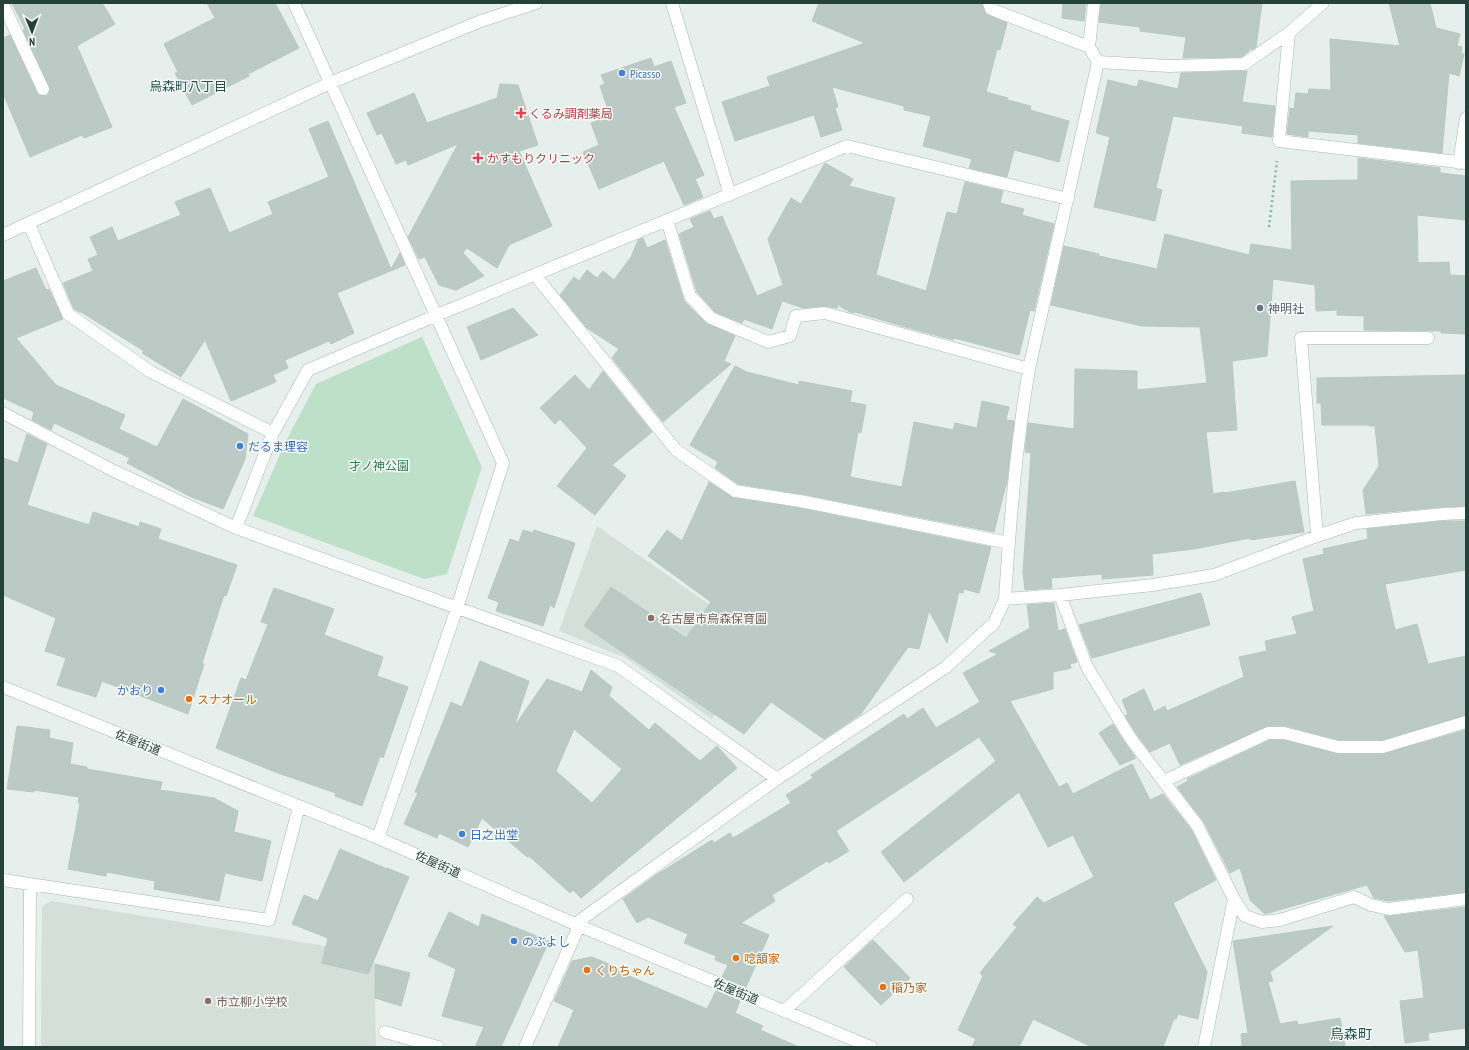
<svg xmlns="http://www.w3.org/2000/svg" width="1469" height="1050" viewBox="0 0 1469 1050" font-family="'PT Sans Narrow','Noto Sans JP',sans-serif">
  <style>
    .built { fill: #d4dfda }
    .green { fill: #bfe0c8 }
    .building { fill: #bbcac4; stroke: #b8c9c2; fill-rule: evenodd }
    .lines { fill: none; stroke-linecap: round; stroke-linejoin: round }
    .minor-casing { stroke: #a8b8b2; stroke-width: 13 }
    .path { stroke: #86b3a5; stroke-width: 2.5; stroke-dasharray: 2 3; stroke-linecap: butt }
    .minor { stroke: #fff; stroke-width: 12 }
    .shop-dot { fill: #3f7fe0; stroke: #f7fbf9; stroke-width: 1.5 }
    .health-dot { fill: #e0444e; stroke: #f7fbf9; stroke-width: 1.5 }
    .worship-dot { fill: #6b7280; stroke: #f7fbf9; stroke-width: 1.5 }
    .education-dot { fill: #8d6e63; stroke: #f7fbf9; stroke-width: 1.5 }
    .food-dot { fill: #e8710a; stroke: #f7fbf9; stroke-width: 1.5 }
    .labels { text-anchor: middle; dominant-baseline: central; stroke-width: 3; stroke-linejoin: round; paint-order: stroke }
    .shop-label { font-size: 12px; fill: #366cbe; stroke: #f7fbf9; text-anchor: start }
    .health-label { font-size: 12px; fill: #be3a42; stroke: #f7fbf9; text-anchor: start }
    .worship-label { font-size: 12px; fill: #5b616d; stroke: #f7fbf9; text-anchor: start }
    .park-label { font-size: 12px; fill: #2d7a4b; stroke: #f7fbf9 }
    .education-label { font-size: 12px; fill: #785e54; stroke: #f7fbf9; text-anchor: start }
    .food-label { font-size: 12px; fill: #c56008; stroke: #f7fbf9; text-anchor: start }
    .street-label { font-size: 12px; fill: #24423a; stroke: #f7fbf9 }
    .neighbourhood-label { font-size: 13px; fill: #1f5548; stroke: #f7fbf9 }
    .quarter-label { font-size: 14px; fill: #1f5548; stroke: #f7fbf9 }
  </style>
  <rect width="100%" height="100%" fill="#e6efeb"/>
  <!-- built -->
  <path class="built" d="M597,526l113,79 57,32 -55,82 -86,-61 -67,-27z
    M52,901l322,53 2,93h-335l1,-141z"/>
  <!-- green -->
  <path class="green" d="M422,337l60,130 -35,107 -23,5 -171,-63 33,-75 30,-57z"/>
  <!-- building -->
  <path class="building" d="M12,3h90l13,21 -38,22 35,81 -28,11 -2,-3 -52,22 -27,-64v-55l7,-3 28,60 8,1 3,-2 1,-5 -27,-59 2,-1z
    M207,3h68l24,45 -51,26 1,2 -57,29 -17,-32 3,-1 -14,-28 51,-26z
    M819,3h163l4,11 21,9 -7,27 -3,-1 -11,43 22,6 -1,2 24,6 -1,4 39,11 -10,41 -45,-12 -7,27 -38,-9 3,-9 -49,-13 8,-30 -27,-6v-4l-72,-19 6,20 -3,1 7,22 -21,7 -7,-22 -79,26 -13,-39 48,-16 -3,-9 98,-34 -53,-22z
    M1063,3h23l-2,18 -22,-3z
    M1101,3h161l-6,44 -4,3 -2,-1 -1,2 -7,6 -59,1 3,-21 -46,-6v-4l-41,-5z
    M1389,3h41l6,25 24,6 -3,12 5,1 -1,6 3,1 -5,22 -10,-3 -7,80 -84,-10v-8l-50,-4v6l-21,-3 3,-26 4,1 2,-16 12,1 1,-5 22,1 -1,-51 70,7z
    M651,58l3,9 17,-6 15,42 -12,4 30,68 -9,4 8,18 -19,8 -20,-44 -65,28 -16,-37 16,-7 -8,-22 19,-7 -10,-30 5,-2 -4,-9z
    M1247,71l-5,31 33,4 -3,31 -30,-4 1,-7 -70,-10 -17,72 6,2 -7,31 -61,-14 16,-70 -14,-4 12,-53 29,7 2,-7 39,9 3,-16z
    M500,84l18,1 20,60 -19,6 33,75 -43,19 -12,23 -30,-20 -4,5 21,23 -28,14 -17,-5 -14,-28 -6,2 -11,-22 50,-93 -50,21 -2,-5 -10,4 -14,-31 -5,2 -10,-22 47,-20 13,30 70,-25z
    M328,121l63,148 9,-16 5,12 -68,28 17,40 -23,11 -2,-3 -44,19 3,8 -15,7 3,7 -45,19 -26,-61 -24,37 -39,-24 2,-2 -63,-39h-2l-5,-3 -11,-26 30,-12 -5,-12 10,-4 -8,-18 22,-10 6,14 63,-26 -6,-13 35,-14 19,45 44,-19 -5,-12 61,-25 -20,-48z
    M1358,158l82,10v5l26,3v44l-49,-5 1,48 31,-1 1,13 16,1v58l-25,-1v-2l-77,-1v-14l-27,-1v-5l-21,1 -1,-26 -42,-6 -6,77 -35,5 5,69 -31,2 7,62 11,-2 1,1 70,-12 9,51 -54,8v-2l-56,11 -42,5 1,21 -51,4v-5l-51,4 1,10 -27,2 -2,-18 8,-119 -6,-1 3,-29 46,6 1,-60 62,2v19l70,-7 -7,-56 -58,-1 -91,-21 13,-59 35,8v2l58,13 8,-35 84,21 2,-11 41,6 -1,-69 67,-1z
    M825,163l28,16 -4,7 46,12 -19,77 50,16 21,-79 10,2 8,-32 38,9 -3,12 24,6 -2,6 32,9 -20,87 -4,-1 -11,45 -65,-17 -1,2 -51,-14 -47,-14 -1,1 -4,-1 -12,-7 -1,3 -12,-2 -22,2 -21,-7 -10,28 -28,-10 -2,4 -27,-11 -18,-20 -18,-58 15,-7 -4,-8 20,-8 4,8 8,-3 35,80 26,-11 -15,-46 23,-41 10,6z
    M643,238l4,10 18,-8 19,61 22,22 29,13 -11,25 7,3 -68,58 -51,-64 7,-9 -32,-21 -27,-33 14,-18 5,4 8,-11 10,8 6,-7 11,9 17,-23 7,-17z
    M36,268l10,22 3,-1 14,30 -47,19 40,47 69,30 -6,14 38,18 26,-48 65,35 -3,25 -22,50 -34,-13 -62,-33 3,-5 -76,-35 -3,7 -19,-10 2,-8 -31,-14v-117z
    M513,308l25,27 -57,25 -14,-33z
    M735,366l12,6 52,13v-4l53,10 -2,11 16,3 -5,28 -3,-1 -8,45 52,10 12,-65 39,8 2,-7 22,5 5,-27 27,6 -3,13 8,1 -7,60 -13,51 -193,-38 -63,-10 -23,-16 3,-6 -28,-17z
    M603,371l49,61 -40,33 14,11 -31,39 -38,-29 30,-38 -27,-29 -5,5 -15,-16 35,-33 14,15z
    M1466,375v131l-24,1 -76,7 -3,-24 16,-24 -4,-40h-6v-1h-47l-1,-22h-4v-25z
    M27,434l20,10 -20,61 62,20 4,-13 46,15 1,-5 21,7 -3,10 79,26 -11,31 -2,-1 -22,68 2,1 -16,50 -86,-33 -6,16 -39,-12 9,-27 -21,-7 11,-33 -53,-23v-137l15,5z
    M709,482l25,16 65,10 192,39 -12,46 -15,-4 -1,4 -4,-1 -12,51 -18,-32 -10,38 -11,-2 -47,67 -37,25 -53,-37 -27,32 -160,-108 27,-39 75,51 25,-36 -63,-46 19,-26 15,11z
    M1444,521h22v49l-81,14 10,46 22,-6 11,40 38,-8v59l-84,25h-43l-53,-14h-18l-88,39 -10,-22 -20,9 -13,-17 -12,-19 3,-2 -6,-14 22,-11 10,23 11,-6 2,5 77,-34 -5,-20 28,-6 -2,-10 32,-7 -5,-17 22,-6 -11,-52 21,-5 -1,-5 45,-10 -1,-10z
    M523,530l10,3 1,-3 41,13 -21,65 -4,-3 -7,21 -47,-15 3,-9 -11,-4 22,-59 9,3z
    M274,588l60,21 -10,26 59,22 -6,19 31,11 -25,71 -3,-2 -18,50 -27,-10 1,-3 -61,-21 -59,-24 25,-70 5,2 22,-56 -7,-2z
    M1201,593l9,32 -118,33 -13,-33z
    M1054,603l4,28 7,-2 12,33 -7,2 1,4 -18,4v17l-43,12 49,86 8,-4 6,11 59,-30 18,36 13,-6 28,35 25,51 -43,23 34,69 -9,47 -20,-5 -2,5h-2l-11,28h-71l-59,-28 -14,28h-47l4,-8 -18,-9 25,-54 -3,-3 37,-46 -4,-3 24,-27 7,6 50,-26 -21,-42 -25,12 -29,-55 -115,90 -23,-30 115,-91 -17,-24 -143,94 13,20 -20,12 -2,-2 -55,34 3,6 -34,22 28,12 -23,52 -24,-10 6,-12 -13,-5 1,-4 -32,-13 4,-9 -40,-17 -11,6 -14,-24 33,-24 56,-35 2,3 16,-10 3,5 58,-35 -5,-8 27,-17 -2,-3 93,-61 3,5 16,-11 13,20 44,-26 -17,-29 35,-19 -9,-3 41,-23 -3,-23z
    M480,661l49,20 -14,43h1l31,-45 35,13 9,-22 21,17 -3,9 40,34 6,-7 45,38 17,-15 20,22 -156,130 -8,-8 -3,3 -41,-37 -2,1 -45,-39 -14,29 -29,-14 -2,5 -33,-14 14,-31 -3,-1 36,-90 11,5zM574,729l48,40 -30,34 -36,-32z
    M1113,724l12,19 11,15 -16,7 -21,-32z
    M17,726l33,4 -1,8 24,5 -3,21 17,3v2l75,13 -2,8 54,8 24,13 -4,21 37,9 -9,40 -37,-8 -6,28 -65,-12 1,-8 -48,-9 -1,4 -38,-7 12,-65 -2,-1 1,-6 -45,-7v2l-27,-3z
    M1466,730v162l-77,9 -15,-3 -7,-13 -102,29 -15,-14 -10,-32 -10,5 -26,-51 -27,-35 11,-6 -1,-2 83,-39h13l55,14h45z
    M340,849l47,20v-1l22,9 -41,97 -46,-11 6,-25 -36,-14 12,-29 14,6z
    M1466,907v121l-38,5 1,7 -24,3 -5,-42 24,-3 -6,-48 -13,2 -21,-36h6z
    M449,912l30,15 3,-13 67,27 -48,106h-26l9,-20 -42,-11 14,-47 -28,-13z
    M1333,926l-63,46 3,9 -5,1 12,42 17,-3 1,4 42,-7 5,29h-103l-1,-13 7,-1 -15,-92z
    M873,940l37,38 -29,27 -37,-38z
    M592,957l24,10 -1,3 92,39 9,-18 24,10 -5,12 28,13 -3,4 39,17h-241l16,-37 -20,-9 18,-40z
    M375,964l35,9 -9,33 -26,-8z"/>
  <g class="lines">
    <defs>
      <path id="minor" d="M294,3l209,460 -46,145 -79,230
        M672,3l58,192
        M989,3l2,6 98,38
        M1323,3l-34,30 -10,108 187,22
        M3,4l40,85
        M1098,62l71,4 75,-2 45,-31
        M1459,163l7,-45
        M667,220l23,76 21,22 57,24 22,-6 6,-20 29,-3 204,56
        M29,224l39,90 83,58 122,61
        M3,235l327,-152 151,-62 55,-18
        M535,275l141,175 59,41 65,10 209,42
        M3,413l111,58 122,57 382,138 159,113
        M236,528l37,-95 35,-63 129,-55 410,-169 221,53
        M1317,536l-16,-198h127
        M1060,595l27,72 44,72 66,86 37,74 11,17 17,6 18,-2 74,-23 17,8 18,4 77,-10
        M1005,599c5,-77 11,-154 24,-230l69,-307 -9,-15 5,-44
        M3,687l375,151 197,86 296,123
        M1164,781l104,-48h16l54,14h45l83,-25
        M3,880l266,40 30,-113
        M575,924l202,-145 169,-112 48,-44 11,-24 55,-4 93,-10 61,-10 103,-39 39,-13 87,-9 23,-1
        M784,1011l123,-112
        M385,1032l53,15
        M29,1047l1,-163
        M525,1047l54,-121
        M1204,1047l30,-148"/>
    </defs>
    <!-- minor casing -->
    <use href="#minor" class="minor-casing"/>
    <!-- path -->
    <path class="path" d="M1269,227l8,-66"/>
    <!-- minor -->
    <use href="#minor" class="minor"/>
  </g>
  <!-- markers -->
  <g class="shop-dot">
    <circle cx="622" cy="73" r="4"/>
    <circle cx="240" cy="446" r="4"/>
    <circle cx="161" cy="690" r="4"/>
    <circle cx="462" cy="834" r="4"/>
    <circle cx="514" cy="941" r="4"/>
  </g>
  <g class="health-dot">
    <path d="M519 107h4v4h4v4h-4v4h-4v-4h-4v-4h4z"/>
    <path d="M476 152h4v4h4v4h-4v4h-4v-4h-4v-4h4z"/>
  </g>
  <circle class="worship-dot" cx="1260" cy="308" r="4"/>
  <g class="education-dot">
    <circle cx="651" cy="618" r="4"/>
    <circle cx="208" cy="1001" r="4"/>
  </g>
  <g class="food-dot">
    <circle cx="189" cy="699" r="4"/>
    <circle cx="736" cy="958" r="4"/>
    <circle cx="587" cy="970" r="4"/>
    <circle cx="883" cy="987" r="4"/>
  </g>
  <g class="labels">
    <!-- shop labels -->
    <g class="shop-label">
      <text x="630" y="73">Picasso</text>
      <text x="248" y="446">だるま理容</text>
      <text x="153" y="690" text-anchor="end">かおり</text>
      <text x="470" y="834">日之出堂</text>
      <text x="522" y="941">のぶよし</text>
    </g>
    <!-- health labels -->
    <g class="health-label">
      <text x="529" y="113">くるみ調剤薬局</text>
      <text x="487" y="158">かすもりクリニック</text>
    </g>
    <!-- worship labels -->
    <g class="worship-label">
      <text x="1268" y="308">神明社</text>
    </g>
    <!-- park labels -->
    <g class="park-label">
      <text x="379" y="465">才ノ神公園</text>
    </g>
    <!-- education labels -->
    <g class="education-label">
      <text x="659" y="618">名古屋市烏森保育園</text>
      <text x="216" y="1001">市立柳小学校</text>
    </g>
    <!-- food labels -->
    <g class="food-label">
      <text x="197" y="699">スナオール</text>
      <text x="744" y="958">唸頷家</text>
      <text x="595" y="970">くりちゃん</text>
      <text x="891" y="987">稲乃家</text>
    </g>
    <!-- street labels -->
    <g class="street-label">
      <text transform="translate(138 742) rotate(22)">佐屋街道</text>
      <text transform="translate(438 864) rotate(24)">佐屋街道</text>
      <text transform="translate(736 991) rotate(23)">佐屋街道</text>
    </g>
    <!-- neighbourhood labels -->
    <g class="neighbourhood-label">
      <text x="188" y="86">烏森町八丁目</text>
    </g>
    <!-- quarter labels -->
    <g class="quarter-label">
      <text x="1351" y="1034">烏森町</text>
    </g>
  </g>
  <!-- border -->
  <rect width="1469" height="1050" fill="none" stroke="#24423a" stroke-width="8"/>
  <!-- north arrow -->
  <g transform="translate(32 32) rotate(179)" stroke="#f7fbf9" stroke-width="3" paint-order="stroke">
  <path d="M0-3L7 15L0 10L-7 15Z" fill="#24423a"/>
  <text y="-6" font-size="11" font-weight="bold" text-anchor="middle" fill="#24423a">N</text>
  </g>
</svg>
